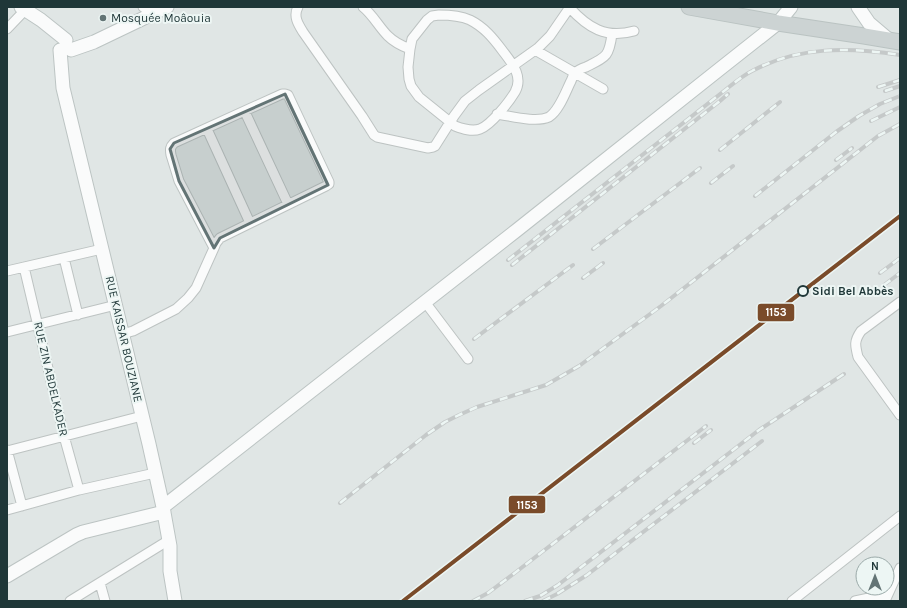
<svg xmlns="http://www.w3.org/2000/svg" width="907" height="608" viewBox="0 0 907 608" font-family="Karla,sans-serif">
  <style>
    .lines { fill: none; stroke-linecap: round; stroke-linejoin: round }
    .street-casing { stroke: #bdc3c2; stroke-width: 11 }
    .secondary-casing { stroke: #bcc4c3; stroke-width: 15 }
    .primary-casing { stroke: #bac3c2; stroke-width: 17 }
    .street { stroke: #fafbfb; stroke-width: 9 }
    .secondary { stroke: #fafbfb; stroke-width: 13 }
    .primary { stroke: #ccd3d3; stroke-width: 15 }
    .rail-casing { stroke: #c5c9c9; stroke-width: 4 }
    .rail { stroke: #edf6f4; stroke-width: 2.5; stroke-dasharray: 8; stroke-linecap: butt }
    .rail-1-casing { stroke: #edf6f4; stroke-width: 7 }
    .rail-1 { stroke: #7a4b2a; stroke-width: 4 }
    .marked { fill: #637475; fill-opacity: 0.2; stroke: #637475; stroke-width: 3; stroke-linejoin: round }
    .poi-dot { fill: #637475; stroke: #edf6f4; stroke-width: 1.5 }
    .stop-dot { fill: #edf6f4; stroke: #1f3738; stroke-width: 2 }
    .labels { text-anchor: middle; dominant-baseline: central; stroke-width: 4; stroke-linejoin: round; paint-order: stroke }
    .poi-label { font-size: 12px; fill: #1f3738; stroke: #edf6f4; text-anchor: start }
    .stop-label { font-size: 12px; font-weight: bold; fill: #1f3738; stroke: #edf6f4; text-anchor: start }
    .street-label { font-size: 12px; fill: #1f3738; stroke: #edf6f4 }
    .line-badge { stroke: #edf6f4; stroke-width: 1.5 }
    .badge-label { font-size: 11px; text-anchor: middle; font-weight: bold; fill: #fff }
  </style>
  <rect width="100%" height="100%" fill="#e0e6e5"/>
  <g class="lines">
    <defs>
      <path id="street" d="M143,7l9,7
        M298,7c-5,9 0,17 5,25l59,84 12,19 3,2 51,11 5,-1 2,-1 19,-30 11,-15 14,-11 59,-42 12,-12 20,-29
        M363,7c10,8 16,20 25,29 6,6 14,10 22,13
        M569,7c19,21 37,32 65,24
        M439,15c11,0 22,1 31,5 14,7 23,18 32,30 9,12 22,26 13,42 -6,10 -24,33 -35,37 -8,3 -17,0 -25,-3l-36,-29 -8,-11 -2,-7 -1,-12 2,-18 2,-10 15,-19 5,-4z
        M7,29l21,-22
        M535,50l68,39
        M245,112l43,92
        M497,114c14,2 39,9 52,3 10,-6 17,-26 22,-36 1,-2 2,-6 4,-8 3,-3 8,-5 11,-6 20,-10 23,-10 26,-33
        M207,129l43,94
        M64,258l14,57
        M24,267l40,169 15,54
        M7,271l95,-22
        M425,302l43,57
        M900,302l-39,29c-7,10 -6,14 -3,26l42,58
        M7,332l109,-27
        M122,334l11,-3 43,-22 12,-11 8,-10 18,-40 2,-5 4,-5 106,-52 3,-2v-2l-41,-87 -3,-1h-3l-108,49c-4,4 -4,6 -3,12l8,26 35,67
        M7,450l15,56
        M7,451l135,-35
        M7,510l72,-20 76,-17
        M100,583l5,18
        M70,601l99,-61
        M792,601l108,-85
        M855,601l33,-7
        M885,601l15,-33"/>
      <path id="secondary" d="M21,7l20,13 25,20
        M858,7l11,16 20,17
        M60,50l3,38 86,356 14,63 7,39v25l5,30
        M71,50l23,-8 73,-35
        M163,507l354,-277 204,-162 57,-45 13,-16
        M7,576l69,-41 7,-3 81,-20"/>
      <path id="primary" d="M689,7l89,16 86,13 36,6"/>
    </defs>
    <!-- street casing -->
    <use href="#street" class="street-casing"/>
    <!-- secondary casing -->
    <use href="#secondary" class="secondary-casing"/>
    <!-- primary casing -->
    <use href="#primary" class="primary-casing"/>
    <!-- street -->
    <use href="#street" class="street"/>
    <!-- secondary -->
    <use href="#secondary" class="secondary"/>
    <!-- primary -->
    <use href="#primary" class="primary"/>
    <defs>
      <path id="rail" d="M878,87l22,-7
        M885,91l15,-5
        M871,121l29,-14
        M720,150l60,-48
        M836,160l16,-12
        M711,183l22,-17
        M755,196l81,-64 23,-16 21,-12 20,-8
        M593,249l107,-81
        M508,260l216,-169c9,-7 18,-15 28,-20 47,-25 97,-24 148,-16
        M512,265l208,-164 8,-7
        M880,273l20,-15
        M583,278l20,-15
        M884,285l16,-12
        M474,339l99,-74
        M694,443l17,-13
        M340,503l86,-68 19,-13 14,-7 18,-8 69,-22 33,-19 82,-60 217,-170 22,-12
        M473,601l15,-8 28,-21 190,-146
        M525,601l15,-5 18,-11 201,-155 85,-56
        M543,601l14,-7 30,-19 175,-134"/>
    </defs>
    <!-- rail casing -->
    <use href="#rail" class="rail-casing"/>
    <!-- rail -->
    <use href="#rail" class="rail"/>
    <defs>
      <path id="rail-1" d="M403,601l497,-385"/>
    </defs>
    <!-- rail-1 casing -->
    <use href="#rail-1" class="rail-1-casing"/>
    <!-- rail-1 -->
    <use href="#rail-1" class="rail-1"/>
  </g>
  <!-- marked area -->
  <path class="marked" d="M285,94l43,91 -108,53 -6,10 -35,-67 -9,-32 4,-6z"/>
  <!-- markers -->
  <circle class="poi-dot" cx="103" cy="18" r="4"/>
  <circle class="stop-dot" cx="803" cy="291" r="5"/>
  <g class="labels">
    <!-- poi labels -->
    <g class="poi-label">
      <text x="111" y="18">Mosquée Moâouia</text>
    </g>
    <!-- stop labels -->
    <g class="stop-label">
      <text x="812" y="291">Sidi Bel Abbès</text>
    </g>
    <!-- street labels -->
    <g class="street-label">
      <text transform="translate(124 339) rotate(77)">RUE KAISSAR BOUZIANE</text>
      <text transform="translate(51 379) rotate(77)">RUE ZIN ABDELKADER</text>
    </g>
  </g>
  <g class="line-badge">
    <rect x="757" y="303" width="38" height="19" rx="4" fill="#7a4b2a"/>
    <rect x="508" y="495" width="38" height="19" rx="4" fill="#7a4b2a"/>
  </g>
  <g class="badge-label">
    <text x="776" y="316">1153</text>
    <text x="527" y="509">1153</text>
  </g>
  <!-- border -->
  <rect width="907" height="608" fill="none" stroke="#1f3738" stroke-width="16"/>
  <!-- north arrow -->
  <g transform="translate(875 576)"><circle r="19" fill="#edf6f4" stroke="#9baaa9"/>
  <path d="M0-3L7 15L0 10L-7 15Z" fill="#637475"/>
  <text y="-6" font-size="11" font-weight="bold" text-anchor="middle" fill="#1f3738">N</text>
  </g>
</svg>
